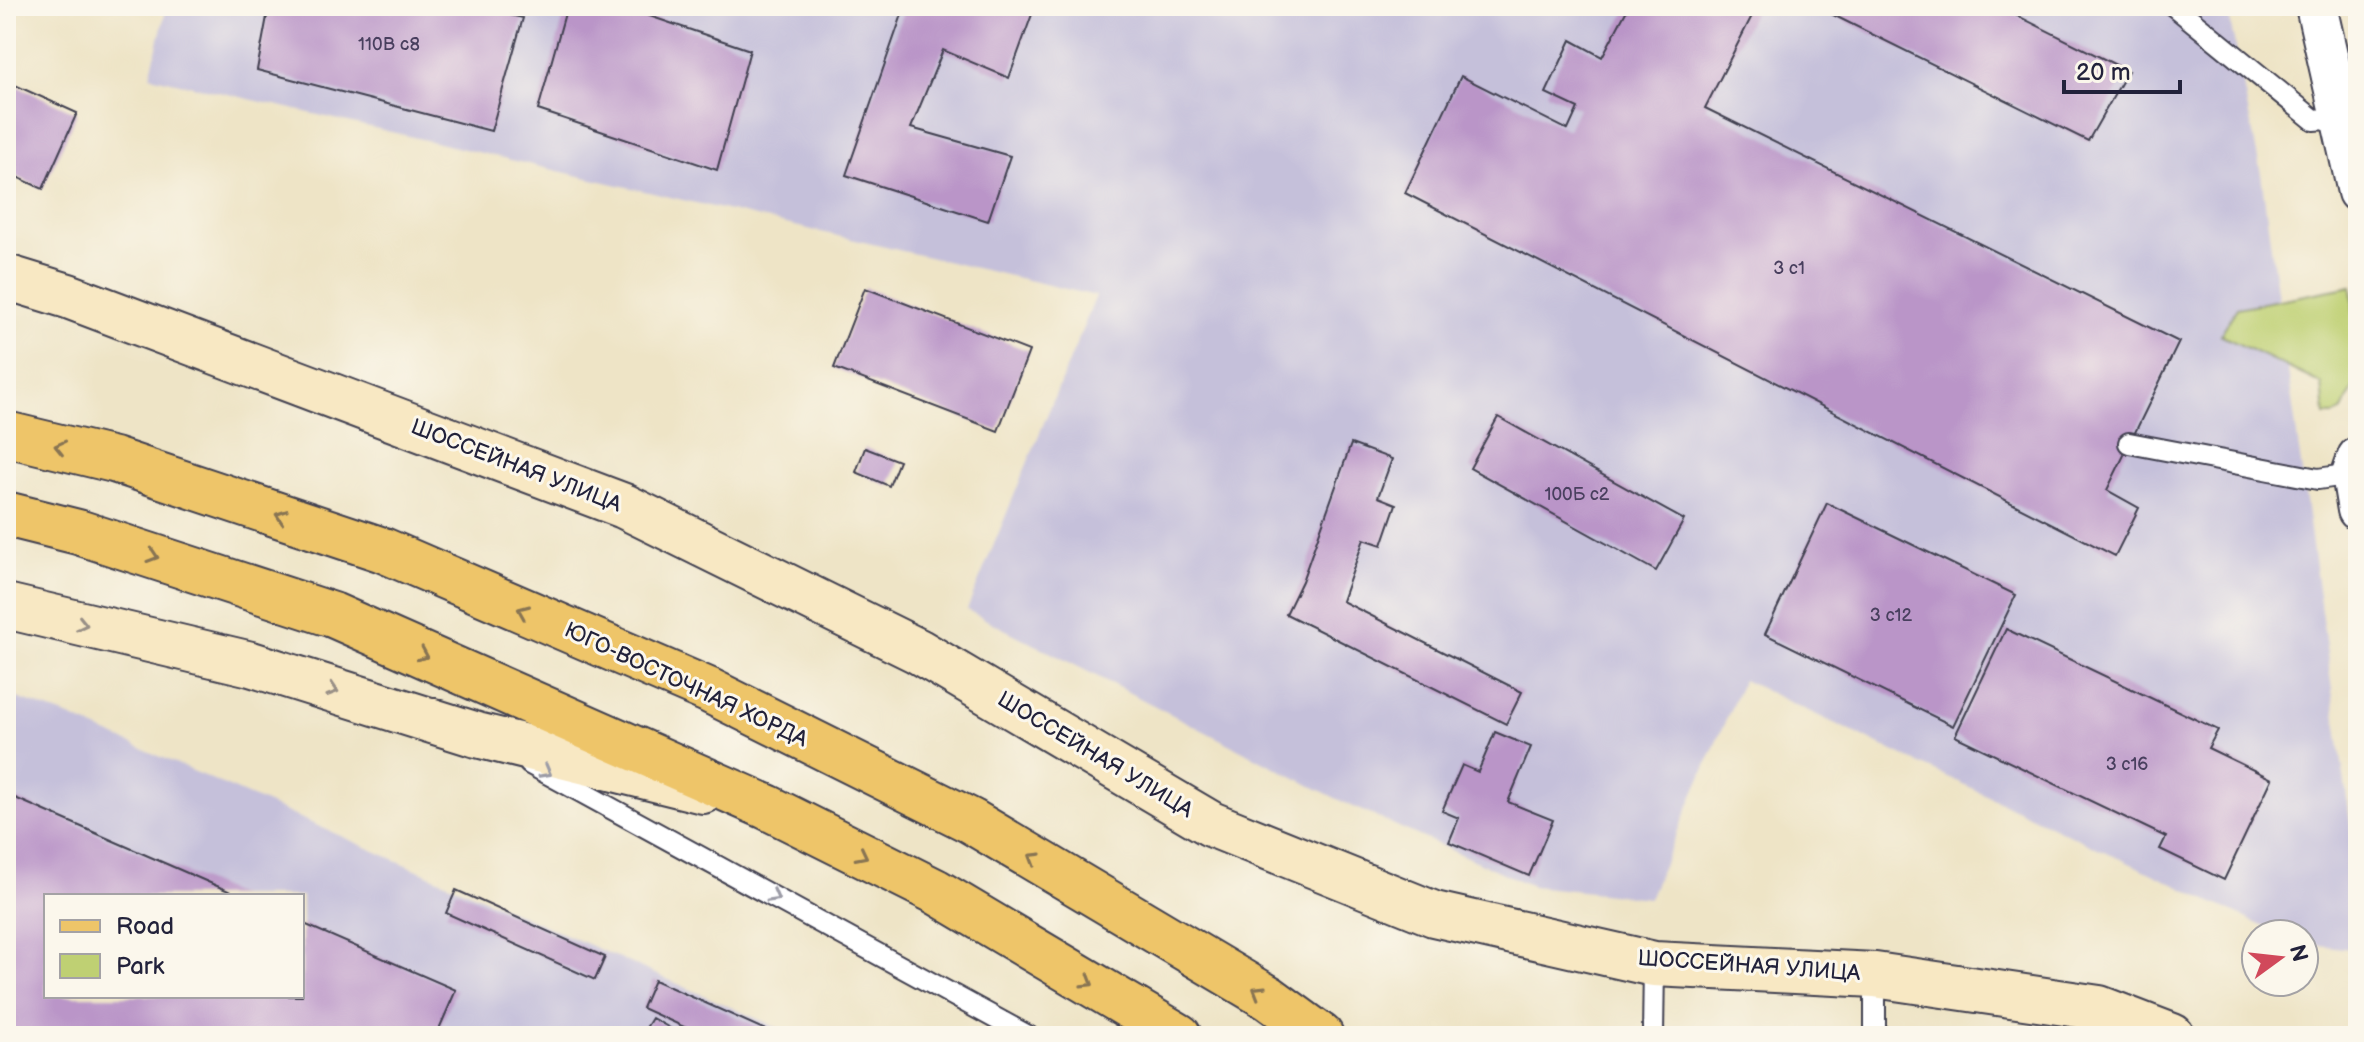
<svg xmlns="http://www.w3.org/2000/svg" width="2364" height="1042" viewBox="0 0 2364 1042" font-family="'Balsamiq Sans',sans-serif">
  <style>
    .industrial { fill: #c5c0da; fill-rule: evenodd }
    .green { fill: #bfd073; stroke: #707957; stroke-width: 2 }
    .building { fill: #ba95c8 }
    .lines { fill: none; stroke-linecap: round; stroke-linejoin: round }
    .service-casing { stroke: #413f50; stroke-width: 24 }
    .minor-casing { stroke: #413f50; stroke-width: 44 }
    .secondary-casing { stroke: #413f50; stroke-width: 48 }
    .primary-casing { stroke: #413f50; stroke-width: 48 }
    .service { stroke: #fff; stroke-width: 20 }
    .minor { stroke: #fff; stroke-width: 40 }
    .secondary { stroke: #f8e8c3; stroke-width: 44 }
    .primary { stroke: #eec569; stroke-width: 44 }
    .oneway { stroke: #887452 }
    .oneway2 { stroke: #988f86 }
    .oneway3 { stroke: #9c9ca7 }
    .labels { text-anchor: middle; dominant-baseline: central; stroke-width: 6; stroke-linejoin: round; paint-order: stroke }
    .number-label { font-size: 18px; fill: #483f5e }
    .street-label { font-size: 22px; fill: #22223b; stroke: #fbf7ec }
  </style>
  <rect width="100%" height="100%" fill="#fbf7ec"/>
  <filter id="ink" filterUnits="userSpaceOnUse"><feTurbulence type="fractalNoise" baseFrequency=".0125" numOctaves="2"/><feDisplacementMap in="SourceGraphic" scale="16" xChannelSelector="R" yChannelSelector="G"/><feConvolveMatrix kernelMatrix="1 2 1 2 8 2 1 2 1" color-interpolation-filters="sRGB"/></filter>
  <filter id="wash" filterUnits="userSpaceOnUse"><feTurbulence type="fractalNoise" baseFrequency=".006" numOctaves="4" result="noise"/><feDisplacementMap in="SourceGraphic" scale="32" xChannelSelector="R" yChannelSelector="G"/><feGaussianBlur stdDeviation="1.8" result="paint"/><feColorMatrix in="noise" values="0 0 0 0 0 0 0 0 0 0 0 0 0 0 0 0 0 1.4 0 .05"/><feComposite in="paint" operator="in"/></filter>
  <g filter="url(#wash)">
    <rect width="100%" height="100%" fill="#eee4c6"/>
    <!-- industrial -->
    <path class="industrial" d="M167,6h2060l34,168 97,705v71l-54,-7v-9h-25l-536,-254 -94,218 -117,-12 -183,-81 -382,-195 129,-314 -946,-220z
      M6,694l64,23 726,319h-790zM46,896h256v100h-256z"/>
    <!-- green -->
    <path class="green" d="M2352,286l6,93 -17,33 -7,3h-9l-3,-31 -102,-49 17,-27z"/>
    <g id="blocks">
      <!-- building -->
      <path class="building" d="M269,6h203l51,12 -32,113 -234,-61z
        M567,6h53l130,44 -33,120 -179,-60z
        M905,6h130l-26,72 -66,-28 -32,78 99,28 -22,65 -142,-46z
        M1629,6h128l-52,102 474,234 -72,148 32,18 -24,48 -710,-363 56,-117 107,54 10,-22 -32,-15 25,-53 31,17z
        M1815,6h183l130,65 -40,70z
        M6,81l71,32 -34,76 -37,-17z
        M865,288l164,63 -31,80 -164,-63z
        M1498,417l186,103 -28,51 -186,-103z
        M1351,444l41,15 -14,38 18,7 -14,41 -18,-6 -22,62 180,91 -16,32 -220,-110 16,-33z
        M865,448l34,13 -10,25 -33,-14z
        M1827,503l189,92 -63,131 -188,-92z
        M2006,629l212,101 -10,18 64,31 -48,101 -64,-31 6,-12 -211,-101z
        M1495,732l36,15 -23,55 45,18 -24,56 -80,-34 10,-24 -17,-7 20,-46 16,7z
        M6,794l234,102h-194v100h256v-73l154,67 -20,46h-430z
        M456,890l149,67 -10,23 -149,-67z
        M654,980l125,56h-75l-62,-28z
        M652,1018l32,18h-43z"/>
    </g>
  </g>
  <g filter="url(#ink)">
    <use href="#blocks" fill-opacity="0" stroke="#413f50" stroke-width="2"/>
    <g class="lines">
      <defs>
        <path id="service" d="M2174,6l140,114 27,-2
          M2129,443l189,36 34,-5
          M530,764l498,272
          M1653,1036l1,-72
          M1875,1036v-61"/>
        <path id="minor" d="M2316,6l42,186
          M2358,457l-6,17 6,36"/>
        <path id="secondary" d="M6,277l62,19 556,210 294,145 293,173 223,90 220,50 221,11 224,33 73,28
          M6,606l245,58 226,71 226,56"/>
        <path id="primary" d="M6,434l108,26 269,90 325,140 263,131 298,177 52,38
          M6,514l72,18 255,83 434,192 168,84 244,145"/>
      </defs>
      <!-- service casing -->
      <use href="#service" class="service-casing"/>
      <!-- minor casing -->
      <use href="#minor" class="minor-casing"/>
      <!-- secondary casing -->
      <use href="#secondary" class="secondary-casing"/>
      <!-- primary casing -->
      <use href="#primary" class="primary-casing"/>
      <!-- service -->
      <use href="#service" class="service"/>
      <!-- minor -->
      <use href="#minor" class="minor"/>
      <!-- secondary -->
      <use href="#secondary" class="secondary"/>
      <!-- primary -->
      <use href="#primary" class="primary"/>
    </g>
    <!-- one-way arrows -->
    <defs><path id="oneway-chevron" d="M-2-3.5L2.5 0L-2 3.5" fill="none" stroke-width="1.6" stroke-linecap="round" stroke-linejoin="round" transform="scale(2)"/></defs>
    <g class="oneway">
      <use href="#oneway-chevron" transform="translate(60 447) rotate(-167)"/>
      <use href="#oneway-chevron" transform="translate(281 516) rotate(-161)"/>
      <use href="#oneway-chevron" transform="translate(153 556) rotate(18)"/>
      <use href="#oneway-chevron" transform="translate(523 611) rotate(-157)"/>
      <use href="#oneway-chevron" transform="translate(423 655) rotate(24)"/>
      <use href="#oneway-chevron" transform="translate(862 855) rotate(27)"/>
      <use href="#oneway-chevron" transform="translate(1034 858) rotate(-149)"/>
      <use href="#oneway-chevron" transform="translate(1088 982) rotate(31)"/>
      <use href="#oneway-chevron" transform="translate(1258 991) rotate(-149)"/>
    </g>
    <g class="oneway2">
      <use href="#oneway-chevron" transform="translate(82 624) rotate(13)"/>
      <use href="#oneway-chevron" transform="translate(333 690) rotate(18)"/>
    </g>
    <g class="oneway3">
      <use href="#oneway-chevron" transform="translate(546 772) rotate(29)"/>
      <use href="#oneway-chevron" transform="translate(774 897) rotate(29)"/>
    </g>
  </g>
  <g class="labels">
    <!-- number labels -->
    <g class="number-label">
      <text x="389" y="44">110B c8</text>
      <text x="1789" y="268">3 с1</text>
      <text x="1577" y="494">100Б с2</text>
      <text x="1891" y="615">3 с12</text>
      <text x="2127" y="764">3 с16</text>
    </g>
    <!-- street labels -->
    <g class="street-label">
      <text transform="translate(516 466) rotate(21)">ШОССЕЙНАЯ УЛИЦА</text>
      <text transform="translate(686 685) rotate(25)">ЮГО-ВОСТОЧНАЯ ХОРДА</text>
      <text transform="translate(1095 755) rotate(31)">ШОССЕЙНАЯ УЛИЦА</text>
      <text transform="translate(1749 966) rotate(4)">ШОССЕЙНАЯ УЛИЦА</text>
    </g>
  </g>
  <!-- margin -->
  <rect width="2364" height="1042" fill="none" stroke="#fbf7ec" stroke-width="32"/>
  <!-- legend -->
  <rect x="44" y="894" width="260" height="104" fill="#fbf7ec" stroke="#a4a2a5" stroke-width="2"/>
  <rect x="60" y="920" width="40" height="12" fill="#eec569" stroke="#a4a2a5" stroke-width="2"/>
  <text x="116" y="934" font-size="24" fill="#22223b">Road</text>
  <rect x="60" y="954" width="40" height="24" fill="#bfd073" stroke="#a4a2a5" stroke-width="2"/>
  <text x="116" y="974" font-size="24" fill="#22223b">Park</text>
  <!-- north arrow -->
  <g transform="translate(2280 958) rotate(75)"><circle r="38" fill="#fbf7ec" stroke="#a4a2a5" stroke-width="2"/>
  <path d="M0-6L14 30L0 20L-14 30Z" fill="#d1495b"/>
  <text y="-12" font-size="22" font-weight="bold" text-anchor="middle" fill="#22223b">N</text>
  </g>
  <!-- scale -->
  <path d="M2064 80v12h116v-12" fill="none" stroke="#22223b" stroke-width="4"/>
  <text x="2076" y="80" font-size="24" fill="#22223b" stroke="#fbf7ec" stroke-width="6" paint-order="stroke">20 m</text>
</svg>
